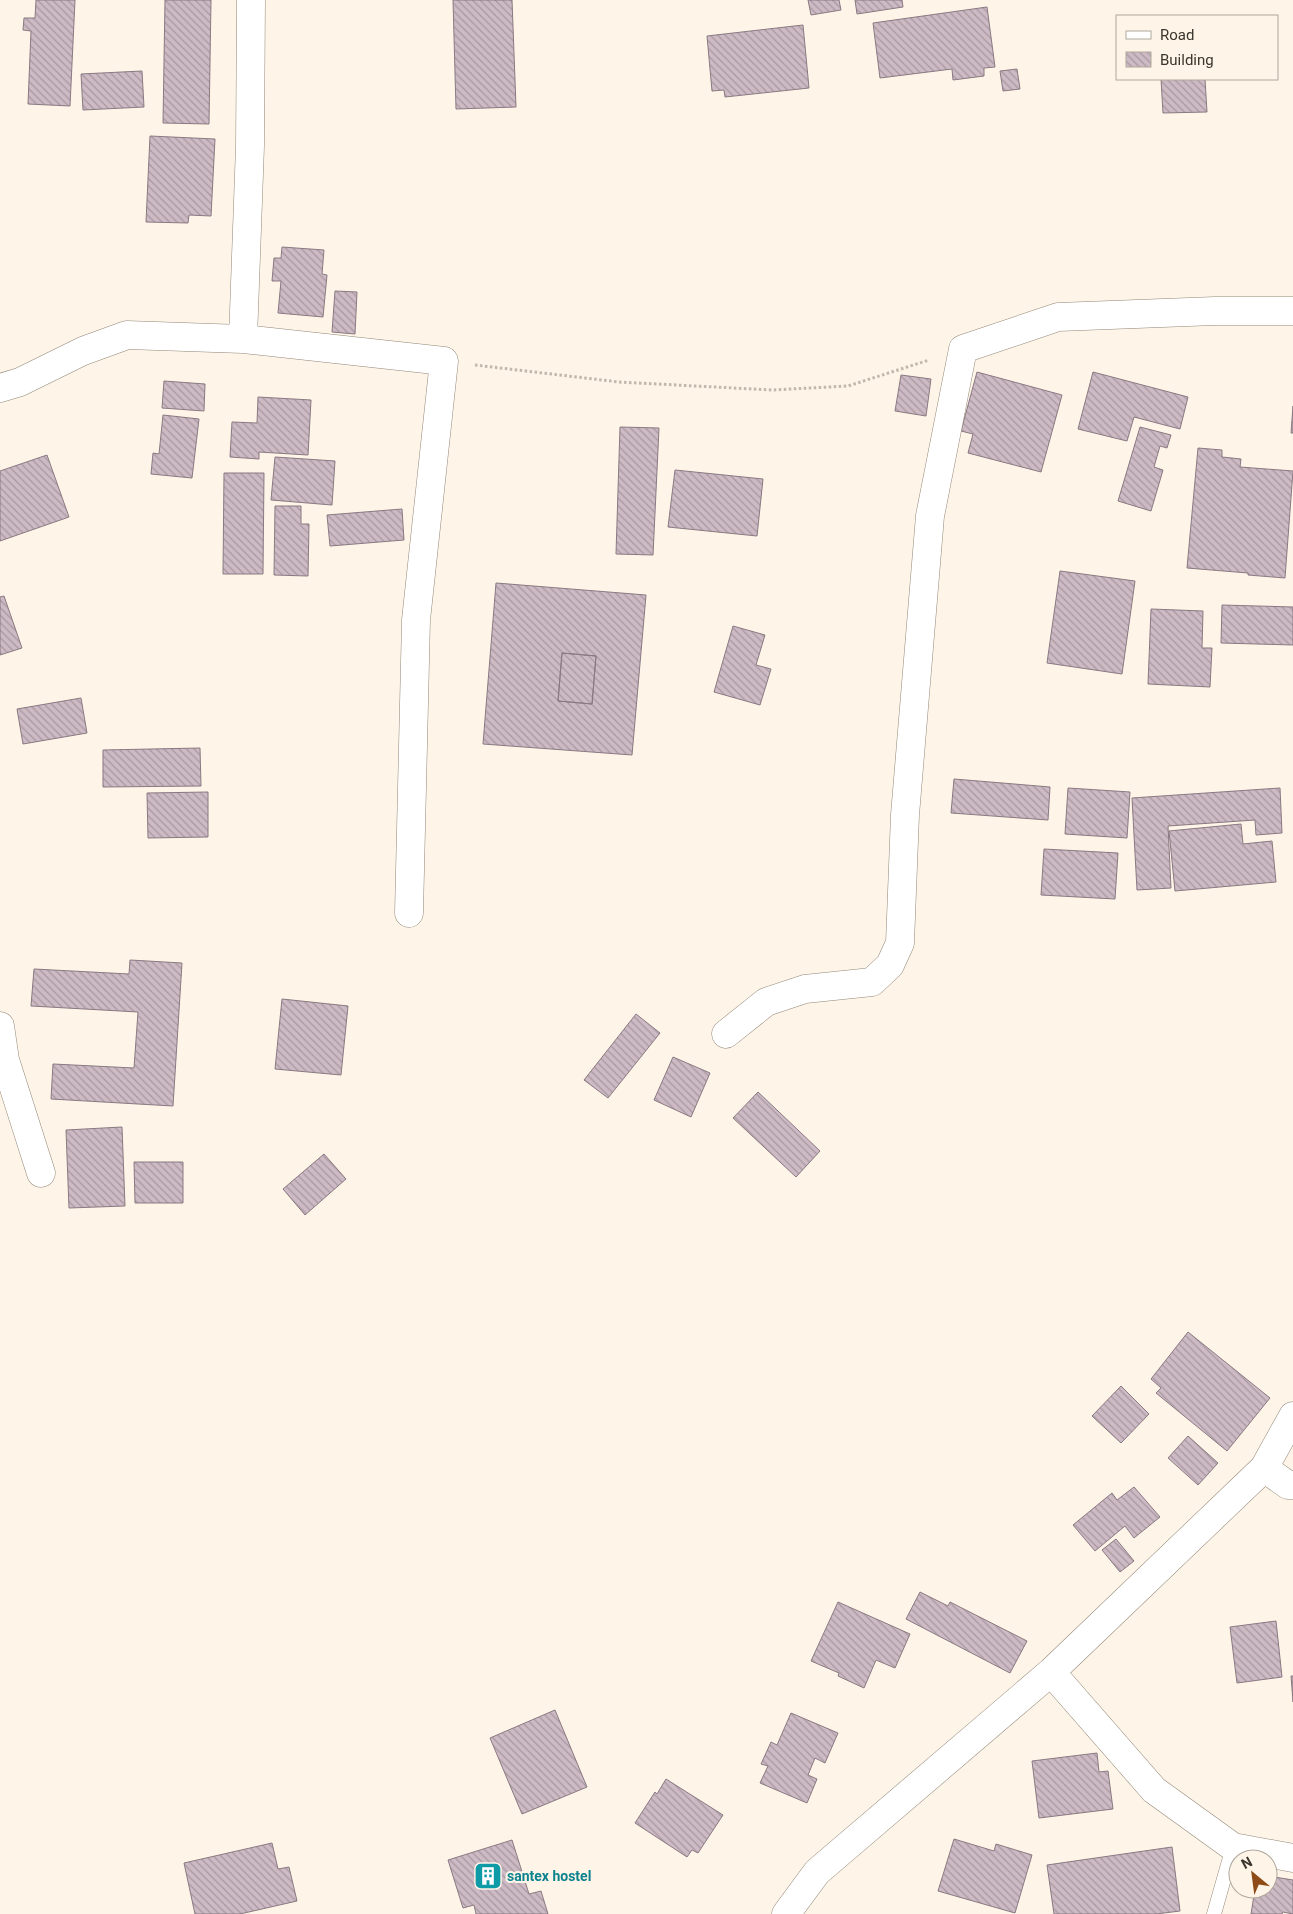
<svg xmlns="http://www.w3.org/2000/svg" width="1293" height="1914" viewBox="0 0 1293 1914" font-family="Roboto,sans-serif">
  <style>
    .building { fill: url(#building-back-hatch); stroke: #8a7982; fill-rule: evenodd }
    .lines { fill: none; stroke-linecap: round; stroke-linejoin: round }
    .service-casing { stroke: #928779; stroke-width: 15 }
    .minor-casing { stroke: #928779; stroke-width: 29 }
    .path { stroke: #c1b8ad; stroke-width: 3; stroke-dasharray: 2.5 2.5; stroke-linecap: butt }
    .service { stroke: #fff; stroke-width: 14 }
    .minor { stroke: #fff; stroke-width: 28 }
    .labels { text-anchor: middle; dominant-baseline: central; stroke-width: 4; stroke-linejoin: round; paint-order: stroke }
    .culture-label { font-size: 14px; font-weight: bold; fill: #0d838f; stroke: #fef4e7; text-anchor: start }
  </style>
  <defs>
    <pattern id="building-back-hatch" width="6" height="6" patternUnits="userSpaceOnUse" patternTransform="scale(1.25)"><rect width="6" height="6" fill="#cdbac4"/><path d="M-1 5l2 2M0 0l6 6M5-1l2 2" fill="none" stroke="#a798a0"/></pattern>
  </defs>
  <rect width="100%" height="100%" fill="#fef4e7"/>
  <!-- building -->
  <path class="building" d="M36,0h39l-5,106 -42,-2 3,-73 -8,-1 1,-12h11z
    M165,0h46l-2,124 -46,-1z
    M453,0h59l4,107 -60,2z
    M808,0h31l2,10 -30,5z
    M855,0h47l1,7 -46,7z
    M987,7l8,60 -11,1v8l-31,4 -1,-11 -72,9 -7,-55z
    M803,25l6,63 -84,9 -1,-7 -12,1 -5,-55z
    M1017,69l3,20 -17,2 -3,-20z
    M142,71l2,36 -61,3 -2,-36z
    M1161,79h44l2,33 -44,1z
    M150,136l65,3 -4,77 -22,-1 -1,8 -42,-1z
    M282,247l42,3 -2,24 5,1 -4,42 -45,-4 3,-32h-9l2,-23h7z
    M335,291l22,1 -2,42 -23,-2z
    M977,372l85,23 -21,77 -73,-19 5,-19 -12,-3z
    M1093,372l95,25 -8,32 -46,-12 -7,24 -49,-12z
    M901,375l30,4 -5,37 -31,-5z
    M164,381l41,3 -1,27 -42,-3z
    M258,397l53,3 -3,55 -49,-3v7l-29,-2 2,-35 25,1z
    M1293,406v27h-2z
    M163,415l36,4 -7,59 -41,-4 2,-21 6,1z
    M620,427l39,1 -6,127 -37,-1z
    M1140,427l31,8 -4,13 -7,-2 -6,21 9,3 -12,41 -33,-10z
    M1198,448l24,2v7l19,2 -1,8 53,4 -8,107 -37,-3v-2l-61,-5z
    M47,455l22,62 -69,24v-70z
    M275,457l60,4 -3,44 -61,-5z
    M675,470l88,9 -6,57 -89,-9z
    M224,473h40l-1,101h-40z
    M275,506h26v18h8l-1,52 -34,-1z
    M402,509l2,31 -74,6 -3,-31z
    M1060,571l75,10 -13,93 -75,-11z
    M496,583l150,12 -14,160 -149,-11zM562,653l34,3 -4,48 -34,-3z
    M4,596l18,52 -22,7v-58z
    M1222,605l71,2v38l-72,-2z
    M1151,609l52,2 -1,37h10l-2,39 -62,-3z
    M733,626l32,9 -9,30 15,4 -11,36 -46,-13z
    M562,653l34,3 -4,48 -34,-3z
    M81,698l6,35 -64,11 -6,-35z
    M200,748l1,38 -98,1v-37z
    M954,779l96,8 -2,33 -97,-7z
    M1068,788l62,4 -3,46 -62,-4z
    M1280,788l2,45 -26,2 -1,-15 -87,6 3,62 -34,2 -5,-92z
    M208,792v45l-60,1 -1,-45z
    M1241,824l2,20 29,-3 4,41 -101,9 -6,-60z
    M1044,849l74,4 -3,46 -74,-4z
    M130,960l52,3 -9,143 -122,-7 2,-35 81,4 4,-56 -107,-6 3,-37 95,5z
    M282,999l66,7 -7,69 -66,-6z
    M636,1014l24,19 -52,65 -24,-18z
    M673,1057l37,16 -19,44 -37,-17z
    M758,1092l62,59 -24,26 -63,-59z
    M122,1127l3,79 -56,2 -3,-78z
    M324,1154l22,25 -41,36 -22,-26z
    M134,1162h49v41h-48z
    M1188,1332l82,66 -43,53 -71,-58 5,-5 -10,-9z
    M1121,1386l28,28 -28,29 -29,-27z
    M1188,1436l30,27 -20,22 -30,-27z
    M1134,1487l26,30 -26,21 -9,-12 -30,25 -22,-26 39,-32 5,7z
    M1116,1539l18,22 -14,11 -18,-22z
    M920,1592l28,14 2,-4 77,39 -17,32 -104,-54z
    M838,1602l72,32 -15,34 -19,-8 -12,28 -26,-12 1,-3 -28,-12z
    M1276,1621l6,56 -45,6 -7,-56z
    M1291,1676h2v26z
    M555,1710l32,77 -65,27 -32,-76z
    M791,1713l47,20 -13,30 -10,-5 -7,17 9,4 -10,24 -47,-20 8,-17 -7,-2 10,-22 6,3z
    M1097,1753l2,19 9,-1 5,38 -74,9 -7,-57z
    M666,1779l57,36 -25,38 -6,-3 -5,7 -52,-34 20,-31 2,2z
    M954,1839l40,12 2,-7 36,11 -17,58 -77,-22z
    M512,1840l17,54 12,-3 7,23h-72l-2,-9 -11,3 -15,-48z
    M272,1843l6,26 11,-2 8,34 -57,13h-45l-11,-51z
    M1172,1847l8,64 -24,3h-102l-7,-49z
    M1268,1876l25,4v34l-10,-2 -1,2h-31l4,-25h13z"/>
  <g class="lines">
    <defs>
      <path id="service" d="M1214,1914l19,-67"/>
      <path id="minor" d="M243,339l7,-193 1,-146
        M0,388l20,-6 63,-31 44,-16 116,4 201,22 -28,259 -7,293
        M0,1026l5,34 36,113
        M726,1034l40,-32 39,-13 67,-7 18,-17 10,-22 5,-128 25,-299 33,-167 95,-32 157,-6h78
        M1264,1468l24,17h5
        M1051,1672l103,118 79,57 60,11
        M786,1914l31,-42 234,-200 213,-204 29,-52"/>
    </defs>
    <!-- service casing -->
    <use href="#service" class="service-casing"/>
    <!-- minor casing -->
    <use href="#minor" class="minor-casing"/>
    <!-- path -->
    <path class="path" d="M475,365l144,17 153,8 76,-4 81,-26"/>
    <!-- service -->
    <use href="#service" class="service"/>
    <!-- minor -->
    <use href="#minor" class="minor"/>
  </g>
  <!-- icons -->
  <defs>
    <symbol id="building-square" viewBox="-11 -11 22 22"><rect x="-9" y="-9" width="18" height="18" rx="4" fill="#0f9aa8" stroke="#fef4e7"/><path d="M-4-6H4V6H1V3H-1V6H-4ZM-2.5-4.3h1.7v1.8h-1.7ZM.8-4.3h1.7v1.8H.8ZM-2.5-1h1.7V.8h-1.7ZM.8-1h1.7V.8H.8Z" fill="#fff"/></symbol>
  </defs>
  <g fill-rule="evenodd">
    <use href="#building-square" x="472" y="1860" width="32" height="32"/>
  </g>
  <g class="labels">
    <!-- culture labels -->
    <g class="culture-label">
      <text x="507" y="1876">santex hostel</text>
    </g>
  </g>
  <!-- legend -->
  <rect x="1116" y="15" width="162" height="65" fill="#fef4e7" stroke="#afa89d"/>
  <rect x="1126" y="31" width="25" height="8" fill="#ffffff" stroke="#afa89d"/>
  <text x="1160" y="40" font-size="15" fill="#39352e">Road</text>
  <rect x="1126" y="52" width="25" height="15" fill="url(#building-back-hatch)" stroke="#afa89d"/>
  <text x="1160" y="65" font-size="15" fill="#39352e">Building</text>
  <!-- north arrow -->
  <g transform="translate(1253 1874) rotate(331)"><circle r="24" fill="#fef4e7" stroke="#afa89d"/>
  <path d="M0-4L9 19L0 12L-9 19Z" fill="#8d4c17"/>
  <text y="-8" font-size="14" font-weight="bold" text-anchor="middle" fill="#39352e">N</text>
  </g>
</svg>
